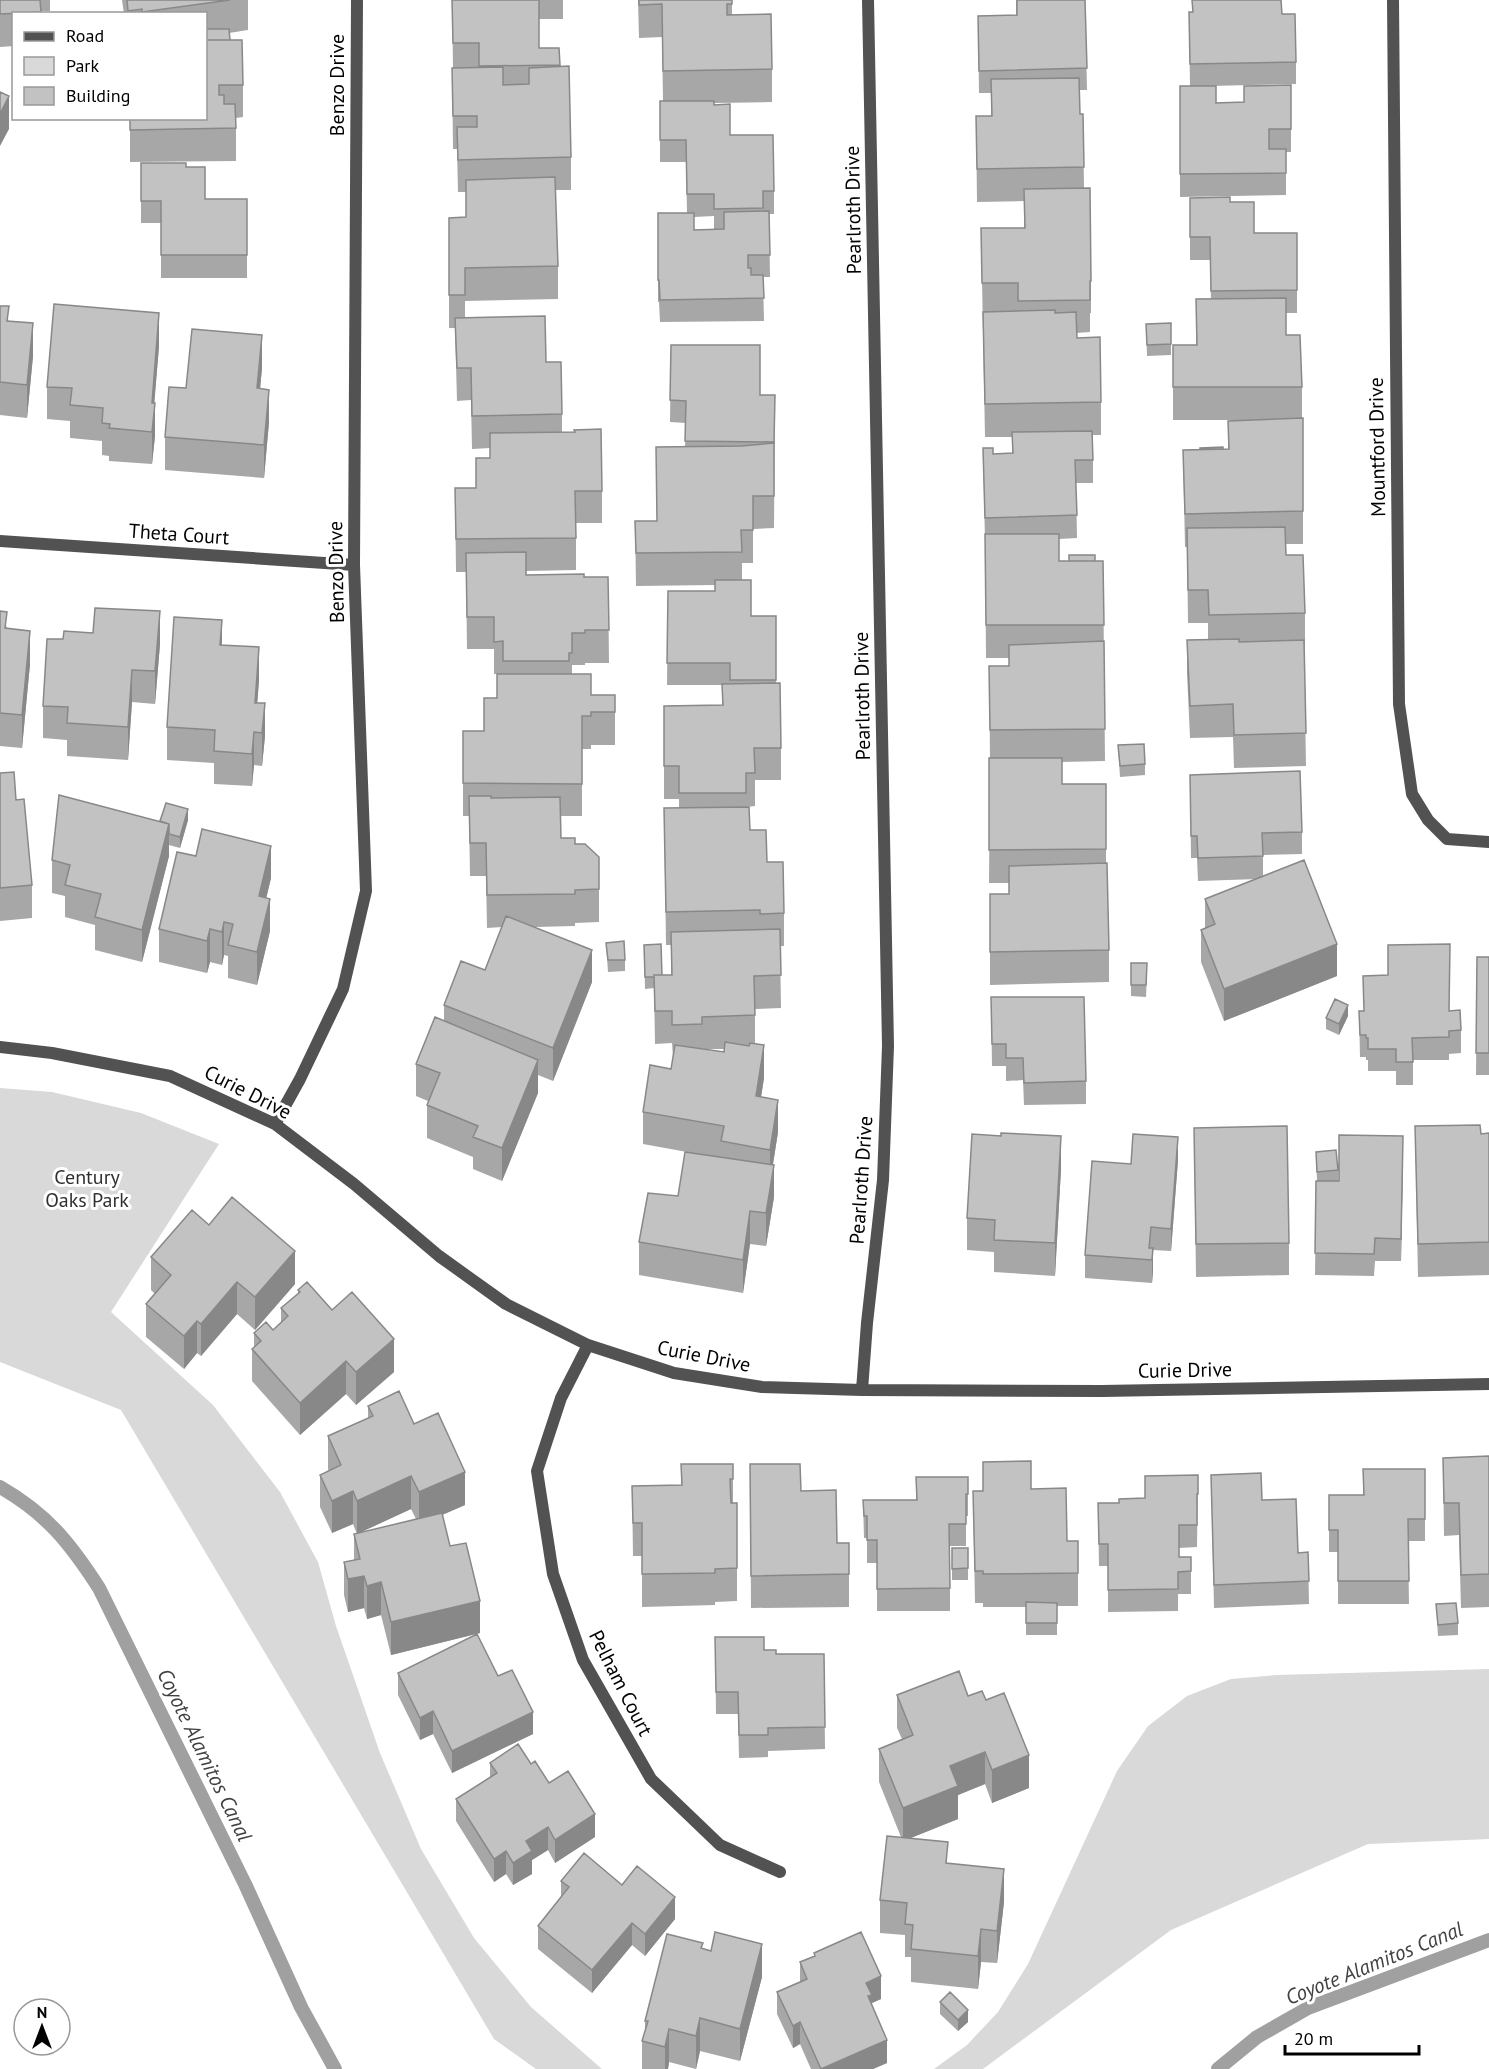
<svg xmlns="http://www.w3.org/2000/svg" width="1489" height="2069" viewBox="0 0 1489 2069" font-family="'PT Sans',sans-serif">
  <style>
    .green { fill: #d9d9d9 }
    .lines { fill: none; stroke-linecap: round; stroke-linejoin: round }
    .stream { stroke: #a0a0a0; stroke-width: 14 }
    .minor { stroke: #525252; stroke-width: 12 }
    .wall { fill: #a7a7a7; fill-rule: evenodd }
    .shaded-wall { fill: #888 }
    .building { fill: #c2c2c2; stroke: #888; stroke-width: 1.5 }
    .labels { text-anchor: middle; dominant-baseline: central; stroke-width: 6; stroke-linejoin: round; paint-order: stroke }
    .street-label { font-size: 20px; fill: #000; stroke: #fff }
    .park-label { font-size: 20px; fill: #303030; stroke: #fff }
    .water-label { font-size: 21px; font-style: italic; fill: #414141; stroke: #fff }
  </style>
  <rect width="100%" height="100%" fill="#fff"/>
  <!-- green -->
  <path class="green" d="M0,1088l52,4 89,21 78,31 -108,168 102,93 67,87 38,70 18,64 44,127 41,96 53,89 57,69 71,62h-66l-42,-30 -373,-629 -121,-48z
    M1489,1669v170l-121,5 -197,86 -188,139h-49l33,-24 31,-33 30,-48 89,-193 31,-45 39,-30 44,-17 46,-4z"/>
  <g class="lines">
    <!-- stream -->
    <path class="stream" d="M0,1487c47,27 70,56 99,101l146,296 56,123 34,62
      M1218,2069l39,-32 51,-29 181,-68"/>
    <!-- minor -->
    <path class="minor" d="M1393,0l6,704 13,90 16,26 19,19 42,3
      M0,541l354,24
      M0,1047l52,6 118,23 105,48 79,60 85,72 67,48 82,41 86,28 88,14 100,3 240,1 387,-7
      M275,1124l25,-45 43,-90 23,-98 -12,-326 3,-565
      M588,1345l-27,53 -24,73 16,103 30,86 68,119 69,66 60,27
      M862,1390l5,-67 16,-143 5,-134 -20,-1046"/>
  </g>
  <!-- wall -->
  <path class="wall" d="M0,0h50v11h-9v3h-27v32l-14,1z
    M122,0h126v30l-19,3 1,7 13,45v32l-7,1v43l-106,1v-44h76v-104h-82z
    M452,0h111v19h-24v29h20l1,19 11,90v33h-16l3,76v33l-93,2v17l81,44 16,52v18h12v-2l28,61v32h-26v47l-50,1v4l58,2h24l1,86h-24v2h-13v9l19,21h24v50h-24v4h-9v67h-22l1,22 14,6 24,13v65l-24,1v3l-40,1 57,55 -39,99 -15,-6v18l-36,88 -29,-12v-12l-46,-19v-33l1,-4 -12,-5v-32l28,-43v-16l41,-35 17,-43 -15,1 -1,-52h-16l-1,-60h-6v-85h21l13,-33v-24h-3v-25h-27l-1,-77h-10l-1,-84h21l14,-30v-10l-18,1 -1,-49 -14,1 -2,-73h-6v-110l17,-1v-25h-8l-1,-43h-4l-1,-81h1z
    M638,0h94v15l40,54v33l-58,1 16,32 44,56v23h-5l1,63h-7l1,44 -104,1 -1,-20h-1v-89h29l-1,-51h-26v-61h3l-1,-64 -23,1zM714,216v13l-20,1v-13z
    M1016,0h69l2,90h-8l1,24h3l1,74 7,93v32h-1v19l-14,1 1,5 24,64v33h-8v48h-17l1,55 -18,1v22h44l2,200 -43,1v22h44v79l3,87v32l-119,3v-91h19v-11h-20l1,-125 -1,-92h20v-8h-23l-1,-117 -2,-93 10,6 19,-1v-16h-27l-4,-209h43v-27l-47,1 -1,-86h15v-23h-12l-1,-77 38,-1z
    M1189,12l93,2 14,48v22l-86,2 6,17 28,-1 47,-17v67h-5v43l-106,2v-111h10z
    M141,163l45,4 19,32h42v79h-86v-55h-20z
    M1190,198l40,4 24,31h43v80h-11v22l16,52v31h1v126h-18l1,11 19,58v33h-1l2,120 -72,2 -1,-31 -43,1 -3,-65v-33l21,-1v-16h-20l-1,-76h-2l-2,-97 45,-1v-28l31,-1h-86v-75h23v-46h15l-1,-39h-20z
    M0,306l9,15 24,35 -6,62 -27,-3z
    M1171,323v32l-24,1 -1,-32z
    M671,345l89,50h15l-1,133 -21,1v34h-11v17l9,36h25v67l5,65v32h-26v26l-9,1 4,23 17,32 17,51v33h-4l1,62 -26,1v35l9,34 -3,19 17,35 -5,32 1,33 -8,49 -16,-2 -7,49 -104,-18v-33l39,-46 9,-44 -44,-8v-32l28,-43 2,-12 -1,-14 -17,1 -1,-56 -9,1 -1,-44 18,30h9v-30h-5l-2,-137h15v-9h-15v-93l58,-1v-20h-55l1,-94h47v-6l-79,1 -1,-65h22l-1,-74h29l1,-24 -16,-1zM705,1049h19v3z
    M159,346l-5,57 1,33 -3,28 -43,-3v-5l-7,-1v-14l-32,-3v-17l-23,-2v-32z
    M262,368l-2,21 9,33 -5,56 -99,-8v-33l21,-49z
    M0,611l7,17 23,36 -8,84 -22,-2z
    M160,644l-5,60 -23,-2 -4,58 -61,-4v-16l-24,-2v-32z
    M222,645l37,35 -2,23 8,33 -3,30 -8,-1 -2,21 -38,-2v-21l-47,-3v-33z
    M1118,745l27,19v11l-25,2z
    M0,773l16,27 16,85v33l-32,3z
    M1190,775l112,57v22l-39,1v22l74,99 -113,45 -23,-59v-32l4,-2v-29l53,-20 -60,2 -1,-23h-6z
    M188,820l-8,28 -11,-3v11l-27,106 -47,-12v-25l-30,-8v-21l-13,-3v-33l108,-39z
    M271,878l-5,20 4,33 -13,54 -29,-7v-22l-4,-1 -2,10 -12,-3 -3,11 -48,-11v-33z
    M606,943l19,17v11l-17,1z
    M1477,957h12v118h-13z
    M1131,963l16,12 -1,22 -15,-1z
    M991,997l95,84v23l-62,1 -1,-25 -17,1v-15h-14z
    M1449,1010l12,20v23l-12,1v6h-36v25h-17v-14h-28v-11h-2v-3h-6l-1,-46z
    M1348,1016l-9,19 -13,-6v-11z
    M1415,1126l66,8 8,-1v142l-71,2z
    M1194,1128l95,115v32l-93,2z
    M1316,1152l22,18v11l65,-22 -2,102h-26l-1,15 -59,-1 1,-94h1z
    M1178,1160l-7,91 -18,-1v21l-1,12 -67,-5v-23l46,-91z
    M1061,1169l-6,107 -61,-4v-20l-27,-2v-32z
    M209,1225l86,59 -40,46 -18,-16 -36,42 -4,-3 -13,16 -38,-32v-33l9,-10 -4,-4v-33z
    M298,1290l34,20 62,62 -38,33 -10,-11 -46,41 -48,-54v-32l2,-2v-14l19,-3 8,-8v-14l17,-14z
    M368,1406l46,18 51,81 -23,10 8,31 30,87 -89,22 -10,-40 -14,4 -3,-11 -16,4 -4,-17v-33l10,-2v-26h3l-4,-10 -21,9 -12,-26v-32l9,-4 -1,-2v-33l40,-18zM411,1509l5,10 -57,14z
    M1489,1456v151l-28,1 -2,-73 -15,1 -1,-78z
    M681,1464h52v39h4v98l-22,1v3l-73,2v-51h-9l-1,-70 49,-1z
    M750,1464l51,27 36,52 12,31v33l-98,1z
    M1363,1469h62v72h-17l1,63h-71v-52h-9v-57h34z
    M1198,1475l-1,72 -18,1v9h12v37h-13v17l-70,1v-46h-9l-1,-63h21l26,-5v-22z
    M1211,1475l51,25 36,53 10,-1 1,52 -95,4z
    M916,1477h52v39h-2v30h-16v65h-73v-48h-10v-25h-3l-1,-38h53z
    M1031,1489l36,52h11v65h-21v29h-31v-28h-43v-4h-8l-2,-112z
    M952,1548h16v32h-16z
    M1436,1604l22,19v12l-20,1z
    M715,1637l49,13 12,4h48l1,95 -57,2v6l-29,1 -1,-44h-22z
    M398,1673l100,3 35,58 -81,39 -19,-39 -13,6 -22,-45z
    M897,1695l71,1 18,4 43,88 -37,15 -7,-19 -27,11v24l-47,19 93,64 -7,61 -16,-1 -3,27 -67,-7v-25h-6v-22l-25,-2v-33l21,-63 -22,-55v-33l23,-10 -5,-11z
    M490,1763l41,1 18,19 46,54 -40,26 -7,-13 -16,10v14l-19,11 -7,-11 -12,8 -38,-61v-22l34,-22z
    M561,1881l61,4 53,34 -30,37 -13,-11 -40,48 -54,-44v-23l23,-29z
    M703,1949l59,28 -22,84 -40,-10 -4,18 -27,-7 -1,7h-26v-28l3,-9v-11z
    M814,1953l67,46 -9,4v1l15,59 -14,6h-62l-11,-25 -7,4 -16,-34v-22l23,-10v-20l14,-6z
    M940,2002l28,20 -10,9 -18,-17z"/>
  <!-- shaded-wall -->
  <path class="shaded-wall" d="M9,96v33l-9,17v-32z
    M159,313v33l-7,86v-29z
    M33,323v33l-6,62v-33z
    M262,335v33l-5,53v-33z
    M269,390v32l-5,56v-33z
    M155,403v33l-3,28v-32z
    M160,611v33l-5,60v-33z
    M222,620v33l-2,-8z
    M30,631v33l-8,84v-33z
    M259,647v33l-4,55v-32z
    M132,670v32l-4,58v-33z
    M265,703v33l-3,30v-33z
    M254,732v33l-2,21v-32z
    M188,809v11l-8,28v-11z
    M169,824v32l-27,106v-32z
    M271,846v32l-12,51v-33z
    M270,899v32l-13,54v-33z
    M224,922v33l-2,10v-33z
    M210,929v33l-3,11v-32z
    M1337,944v32l-113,45v-32z
    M592,950v32l-39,99v-33z
    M1348,1005v11l-9,19v-11z
    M764,1045v33l-8,51v-33z
    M538,1060v33l-36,88v-33z
    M778,1100v32l-8,51v-33z
    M1061,1136v33l-6,107v-33z
    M1403,1136v23l-2,102v-22z
    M1178,1137v23l-7,91v-22z
    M774,1165v32l-8,49v-33z
    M750,1211v33l-7,49v-33z
    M1153,1248v23l-1,12v-23z
    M295,1251v33l-40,46v-33z
    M237,1282v32l-36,42v-32z
    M197,1321v32l-13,16v-33z
    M394,1339v33l-38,33v-33z
    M346,1361v33l-46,41v-32z
    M465,1472v33l-46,20v-33z
    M411,1476v33l-54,25v-33z
    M353,1491v33l-21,9v-32z
    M364,1576v32l-16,4v-33z
    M381,1582v33l-14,4v-33z
    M480,1601v32l-89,22v-33z
    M433,1711v23l-13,6v-22z
    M533,1712v22l-81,39v-22z
    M985,1752v32l-27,11v24l-55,22v-33l47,-42z
    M1029,1755v33l-37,15v-33z
    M595,1814v23l-40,26v-23z
    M548,1827v23l-16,10v14l-19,11v-22l13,-22z
    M506,1851v23l-12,8v-23z
    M1004,1869v33l-7,61v-32z
    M675,1897v22l-30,37v-22z
    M632,1923v22l-40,48v-23z
    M981,1929v33l-3,27v-33z
    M762,1944v33l-22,84v-32z
    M881,1976v23l-9,4v14l-6,-34z
    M968,2010v12l-10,9v-11z
    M700,2018v33l-4,18v-33z
    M800,2022v22l-7,4v-22z
    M669,2029v33l-1,7h-3v-22z
    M887,2040v23l-14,6h-52z"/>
  <!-- building -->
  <path class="building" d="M0,0h40l1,12 -41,2z
    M127,0h103l-88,12v-3l-14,2z
    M452,0h87v48h20l1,17 -81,1v-23h-26z
    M639,0h93v4h-5v11l44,-1 1,55 -109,2 -1,-67 -23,1z
    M1017,0h68l2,68 -108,3 -1,-55 39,-1z
    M1192,0h89l1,14h13l1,48 -106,2 -1,-52h4z
    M206,29h23l1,11h-24z
    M206,40h36l1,45h-24v10h5v9h11l1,24 -106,2v-12h76z
    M569,66l2,91 -113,3 -1,-33h20v-11h-24l-1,-48 51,-1v18l26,-1v-16z
    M1079,78l1,36h3l1,53 -107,2 -1,-53h16l-1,-37z
    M1291,85v44h-22v20h17v24l-106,1v-88h36v17l28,-1v-16z
    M0,92l9,4 -9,18z
    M660,101h54v4l16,-1v31h43l1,56h-11v17l-49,1v-15h-27l-1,-54h-26z
    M141,163h45v4h19v32h42v56h-86v-54h-20z
    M555,177l3,89 -93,2v27h-16v-77l17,-1v-37z
    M1090,188l1,93h-1v19l-72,1v-18h-36l-1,-55h44l-1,-39z
    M1230,197v5h24v31h43v57l-86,1 -1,-54h-20v-39z
    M769,211l1,44h-22v13h3v7h12l1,23 -104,2 -1,-20h-1v-67h36v17l30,-1v-17z
    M1286,298v37h14l2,52h-129v-42h24l-1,-46z
    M54,304l105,9 -7,90h3l-3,29 -43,-4 1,-4 -8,-1 1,-15 -33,-3 2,-17 -25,-1z
    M0,306h9l-2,15 26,2 -6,62 -27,-3z
    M1055,310v3l21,-1 1,26 23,-1 1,65 -116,2 -2,-92z
    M545,316l1,46h15l1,52 -90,2 -1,-48h-14l-2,-50z
    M1171,323v21l-24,1 -1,-21z
    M192,329l70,6 -5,53 12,2 -5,55 -99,-8 4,-50 17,1z
    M671,345h89v50h15l-1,47 -89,-1 1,-40 -16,-1z
    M1303,418v93l-118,3 -2,-64 46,-1 -1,-28z
    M601,429l1,62h-27l1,47 -120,1 -1,-51h21v-30h14v-25l85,-1 -1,-2z
    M1092,431l1,29h-18l2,55 -92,3 -2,-70h10v6l20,-1 -1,-21z
    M774,443v53h-21v34h-12l1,22 -106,1 -1,-32h22l-1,-74 85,-1z
    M1223,447v2h-23v-1z
    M1285,527l1,28h17l2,58 -96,2 -1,-25h-20l-1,-62z
    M985,534h74v27h44l1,64h-118z
    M526,552v23l58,-1v3h24l1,53h-24v3h-13v20h-3v8h-66v-20l-9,1v-25h-27l-1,-64z
    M1069,555h26v6h-26z
    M715,580h36v36h25v64h-46v-17h-63l1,-72h47z
    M95,608l65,3 -5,60 -23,-1 -4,57 -61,-4 1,-16 -25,-1 4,-67h16l1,-8 29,2z
    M0,611l7,1 -2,16 25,3 -8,84 -22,-2z
    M174,617l48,3 -2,25 39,2 -4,56h10l-3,30 -8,-1 -2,22 -38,-3 1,-21 -48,-3z
    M1239,639v3l65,-2 2,93 -72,2 -1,-31 -43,2 -3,-66z
    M1104,641l1,88 -115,1 -1,-64h20v-21z
    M497,674h94v21h24v17h-24v4h-9v68l-119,-1v-52h21v-33h13z
    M780,683l1,65h-27l1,25h-9v20h-67v-27h-15v-60l59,-1 -1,-21z
    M1144,744l1,20 -25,2 -2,-21z
    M989,758h73v26h44v65l-117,1z
    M1300,771l2,61 -40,1 1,23 -65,2 -1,-22h-6l-1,-61z
    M14,772l2,28 8,-1 8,86 -32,3v-115z
    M59,795l110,29 -27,106 -47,-13 6,-23 -36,-9 5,-20 -18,-5z
    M469,796h22v2l69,-1 1,41h14v6h10l14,13v32l-24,1v4l-88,1 -1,-52h-16z
    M166,803l22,6 -8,28 -11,-3v-10l-9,-3z
    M749,807l1,23h16l1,32h16l1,51 -24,1v-4l-94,2 -2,-104z
    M202,829l69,17 -12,50 11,3 -13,53 -29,-7 5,-21 -9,-2 -2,10 -12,-3 -3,12 -48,-12 18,-77 19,4z
    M1304,860l33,84 -113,45 -23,-59 14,-6 -10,-25z
    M1107,863l2,87 -119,2v-58h19v-28z
    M506,916l86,34 -39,98 -109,-43 17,-44 24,9z
    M780,929l1,46 -27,1 1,39 -53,2v7l-30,1v-14h-17l-1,-36h18l-1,-43z
    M624,941l1,19h-17l-2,-17z
    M661,944l1,31h-8v2h-9l-1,-32z
    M1450,944l-1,67 11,-1 1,20 -12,1v6l-37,1 1,24h-17v-13h-28v-11h-2v-3h-6l-1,-24h5l-1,-35 25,-1v-30z
    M1477,957h12v96h-13z
    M1131,963h16l-1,22h-15z
    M991,997h93l2,84 -62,2 -1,-25h-17v-14h-14z
    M1335,999l13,6 -9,19 -13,-6z
    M435,1017l103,43 -36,88 -29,-11 5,-11 -51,-21 13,-32 -24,-9z
    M725,1042l24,4 1,-3 14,2 -8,51 22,4 -8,50 -49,-9 3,-15 -81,-14 7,-47 21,4 4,-24 49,7z
    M1480,1125l1,9 8,-1v109l-71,2 -3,-118z
    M1287,1126l2,117 -93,1 -2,-116z
    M1001,1133l60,3 -6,107 -61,-3 1,-20 -28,-2 5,-84 29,2z
    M1133,1134l45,3 -7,92 -20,-2 -2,21h4l-1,12 -67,-5 7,-94 39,3z
    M1339,1135l64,1 -2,103 -26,-1 -1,16 -59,-1 1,-72h23z
    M1336,1150l2,20 -21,2 -1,-20z
    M685,1152l89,13 -8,48 -16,-2 -7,49 -104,-18 9,-49 30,3z
    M232,1197l63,54 -40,46 -18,-15 -36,42 -4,-3 -13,15 -38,-32 25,-29 -20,-18 41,-47 17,15z
    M307,1282l25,28 20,-18 42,47 -38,33 -10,-11 -46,42 -48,-54 9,-8 -7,-8 12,-11 7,8 15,-14 -7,-8 19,-16 -2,-2z
    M399,1391l15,33 24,-11 27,59 -46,20 -8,-16 -54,25 -4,-10 -21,10 -12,-26 21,-10 -13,-29 45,-20 -5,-10z
    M1489,1456v118l-28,1 -2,-72h-15l-1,-45z
    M1031,1461v28l35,-1 1,53h11v32l-95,1v-3h-8l-2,-80h10v-29z
    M681,1464h52v15h-3l1,24h6v65l-22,1v4l-73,1v-51h-9l-1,-37 50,-1z
    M750,1464h50l1,27 35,-1 1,53h12v31l-98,2z
    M1363,1469h62v50h-17l1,62h-71v-51h-9v-35h35z
    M1261,1473l1,27 34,-1 2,54 10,-1 1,29 -95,4 -3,-110z
    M1198,1475v19h-1v31h-18v32h12v14l-13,1v17l-70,1v-46h-9l-1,-41h21v-4l26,-1v-22z
    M916,1477h52v17h-2v30h-17l1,64 -73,1v-49h-10v-24h-3l-1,-16h54z
    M442,1513l8,33 16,-3 14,58 -89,21 -10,-40 -14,4 -3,-10 -16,3 -4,-17 16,-3 -6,-25z
    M952,1548h16v20l-16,1z
    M1026,1602l31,1v20h-31z
    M1456,1603l2,20 -20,2 -2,-21z
    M477,1634l21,42 14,-6 21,42 -81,39 -19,-40 -13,7 -22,-45z
    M715,1637h49v13h12v4h48l1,73 -57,1v7h-29l-1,-43h-22z
    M959,1671l9,25 14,-5 4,9 18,-7 25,62 -37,15 -7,-18 -35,14 8,20 -55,22 -24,-59 34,-14 -16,-40z
    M518,1744l13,20 4,-3 14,22 19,-12 27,43 -40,26 -7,-13 -22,14 6,10 -19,12 -7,-12 -12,8 -38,-60 41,-26 -7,-10z
    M887,1836l61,6 -2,21 58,6 -7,62 -16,-2 -3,27 -67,-7 2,-24 -8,-1 2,-21 -27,-3z
    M584,1853l38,32 15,-19 38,31 -30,37 -13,-11 -40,47 -54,-44 31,-39 -8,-6z
    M715,1932l47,12 -22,85 -40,-11 -4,18 -27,-7 -4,18 -23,-6 6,-20h-3l22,-87 36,9 -2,5 10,3z
    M861,1932l20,44 -15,7 6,12 -4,1 19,44 -66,29 -21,-47 -7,4 -16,-34 30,-13 -7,-17 15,-6 -1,-3z
    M950,1992l18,18 -10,10 -18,-18z"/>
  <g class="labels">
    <!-- street labels -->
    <g class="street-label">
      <text transform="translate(337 85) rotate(-90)">Benzo Drive</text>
      <text transform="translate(853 210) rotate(-91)">Pearlroth Drive</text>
      <text transform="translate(1377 447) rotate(-91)">Mountford Drive</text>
      <text transform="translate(179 534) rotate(4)">Theta Court</text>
      <text transform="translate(336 572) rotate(-91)">Benzo Drive</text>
      <text transform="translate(862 696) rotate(-91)">Pearlroth Drive</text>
      <text transform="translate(248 1092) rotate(27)">Curie Drive</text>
      <text transform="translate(861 1180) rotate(-86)">Pearlroth Drive</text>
      <text transform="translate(704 1356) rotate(11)">Curie Drive</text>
      <text transform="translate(1185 1370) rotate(-1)">Curie Drive</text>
      <text transform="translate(621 1683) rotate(63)">Pelham Court</text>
    </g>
    <!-- park labels -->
    <g class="park-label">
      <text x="87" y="1177">Century<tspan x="87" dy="23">Oaks Park</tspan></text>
    </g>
    <!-- water labels -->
    <g class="water-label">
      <text transform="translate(205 1755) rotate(64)">Coyote Alamitos Canal</text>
      <text transform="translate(1374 1963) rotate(-22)">Coyote Alamitos Canal</text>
    </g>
  </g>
  <!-- legend -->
  <rect x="12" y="12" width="195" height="108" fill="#ffffff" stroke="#999999" stroke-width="1.5"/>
  <rect x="24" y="32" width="30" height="9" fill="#525252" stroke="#999999" stroke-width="1.5"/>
  <text x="66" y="42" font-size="18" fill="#000000">Road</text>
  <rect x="24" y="57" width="30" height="18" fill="#d9d9d9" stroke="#999999" stroke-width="1.5"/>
  <text x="66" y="72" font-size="18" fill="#000000">Park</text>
  <rect x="24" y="87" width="30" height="18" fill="#c2c2c2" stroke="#999999" stroke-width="1.5"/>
  <text x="66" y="102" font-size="18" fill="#000000">Building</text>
  <!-- north arrow -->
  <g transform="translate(42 2027)"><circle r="28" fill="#ffffff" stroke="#999999" stroke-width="1.5"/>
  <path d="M0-4.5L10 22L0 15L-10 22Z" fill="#000000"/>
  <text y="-9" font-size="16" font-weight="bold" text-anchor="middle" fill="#000000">N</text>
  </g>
  <!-- scale -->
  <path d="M1285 2045v9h134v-9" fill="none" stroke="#000000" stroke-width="3"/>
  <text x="1294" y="2045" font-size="18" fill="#000000" stroke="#ffffff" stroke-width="4.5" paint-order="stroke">20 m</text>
</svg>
